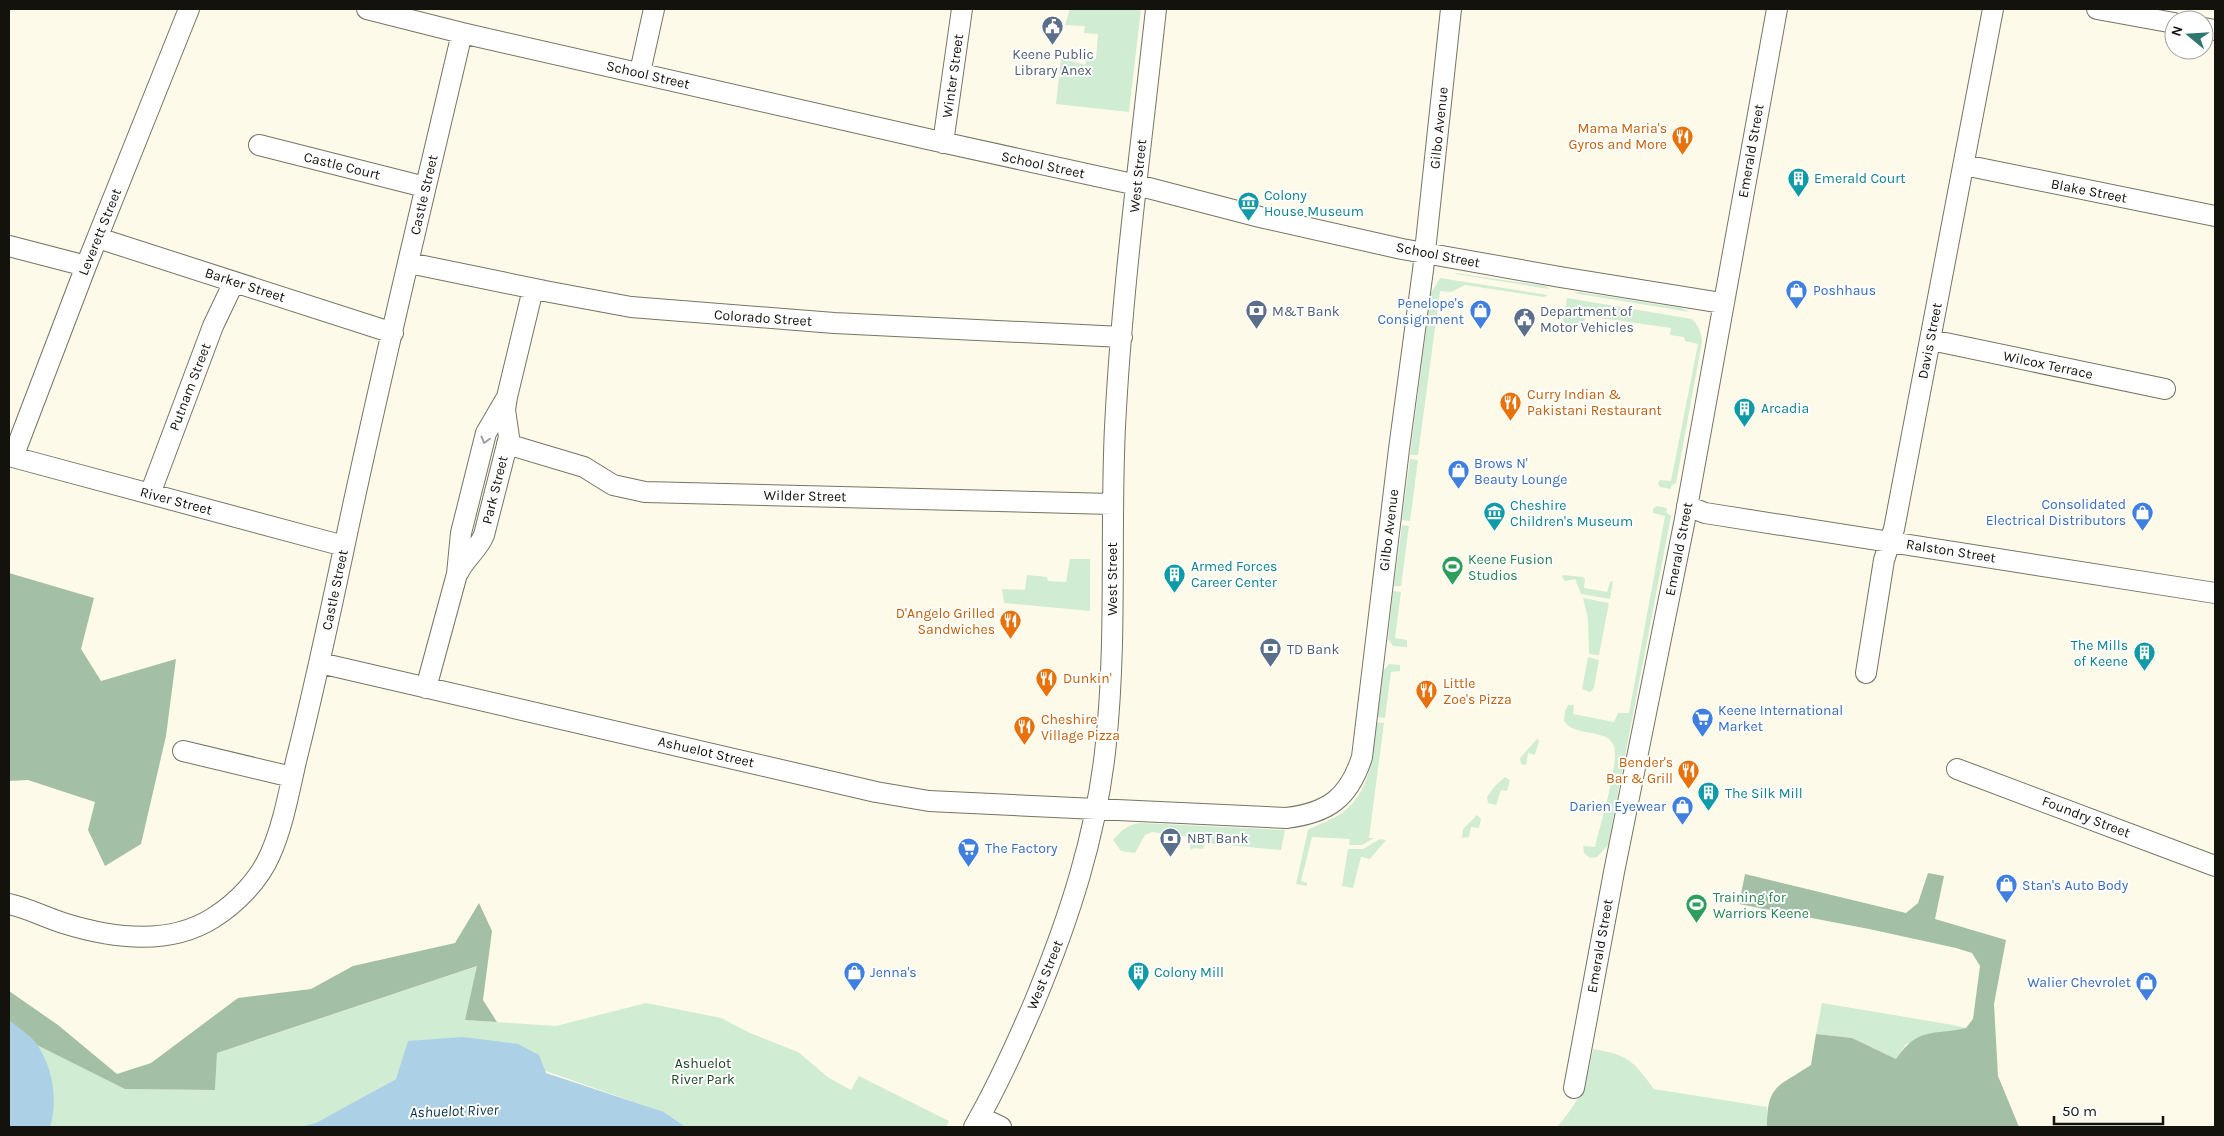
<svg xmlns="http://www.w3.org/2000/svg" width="2224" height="1136" viewBox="0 0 2224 1136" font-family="Karla,sans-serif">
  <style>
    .green { fill: #d0ecd2 }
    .forest { fill: #a3bfa5 }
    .water { fill: #acd0e5 }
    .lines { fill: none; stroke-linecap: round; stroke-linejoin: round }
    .minor-casing { stroke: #777465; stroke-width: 22 }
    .minor { stroke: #fff; stroke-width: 20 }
    .oneway { stroke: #a1a09e }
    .labels { text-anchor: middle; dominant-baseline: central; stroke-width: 4; stroke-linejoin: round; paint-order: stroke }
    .service-label { font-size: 14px; fill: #4e5e75; stroke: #fff; text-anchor: start }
    .street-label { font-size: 14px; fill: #13120c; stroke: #fff }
    .food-label { font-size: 14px; fill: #c56008; stroke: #fff; text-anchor: start }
    .culture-label { font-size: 14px; fill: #0d838f; stroke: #fff; text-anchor: start }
    .shop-label { font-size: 14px; fill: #366cbe; stroke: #fff; text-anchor: start }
    .leisure-label { font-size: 14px; fill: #27864d; stroke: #fff; text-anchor: start }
    .park-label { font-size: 14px; fill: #1d4823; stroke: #fff }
    .water-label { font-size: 15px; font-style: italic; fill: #003046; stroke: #fff }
  </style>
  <rect width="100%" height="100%" fill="#fefaea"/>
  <!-- green -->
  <path class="green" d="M1070,9h71l-12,103 -73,-8 5,-46 24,7 2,-6h9l2,-25 -14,-1 1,-7 -20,-1z
    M1455,273l91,13 3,3 -93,-15z
    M1440,278l108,17 -4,2 -79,-12 -14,7 -11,-1 -22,164h-8l21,-162z
    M1579,292l102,16 9,4 -117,-19z
    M1567,298l125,21c6,6 10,14 10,23l-26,141 -5,3v3l-11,-2 -2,-3 2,-4 11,1 27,-137 -13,-3 -1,-4 -14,-2 1,-7 -85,-12 -4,12 -14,-3 -5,-4z
    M1410,459l8,1 -8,61 -8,-1z
    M1657,506l10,2 -1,4 5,4 -63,329 -11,12 -7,1 -6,-5 -1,-7 12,1c5,-22 24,-82 19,-101 -2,-5 -7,-9 -11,-10 -12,-5 -31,-3 -39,-15l1,-10 3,-6h6l-1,9 41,8 4,-9h11l36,-197 -12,-3v-4z
    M1402,525l7,1 -8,60h-7z
    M1070,559h20v52l-86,-8 -2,-14 23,1 2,-15 20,2 1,4 18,1z
    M1563,575l20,2 2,2 -1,9 23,4 3,-10 3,-1 -3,18 -29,-5 -6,-15 -10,2 -3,-4z
    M1393,591l8,1 -6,46 12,2v7l-14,-1 -5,-7z
    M1583,598l26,5 -10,52 -10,-1 -1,-35z
    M1588,657l11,3 -5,28 -4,4 -8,-3z
    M1389,664l11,1v6l-9,1 -6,46 -8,-1 6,-46z
    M1376,722l8,1 -15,115h5l-12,7h-13l1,-6 -38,-2 -11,44 6,2v3l-11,-2 12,-54c11,-6 24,-10 34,-17 29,-21 31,-59 34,-91z
    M1537,739l2,2 -4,14 -7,-2 -2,12 -5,-1 -1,-6z
    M1505,777l5,3 -3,11 -6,-1 -5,15 -8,-2 -1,-6 8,-11z
    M1477,815l4,4 -2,9 -8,-1 -2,10 -7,1 1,-9z
    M1141,823l144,7 -4,20 -76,-7 -2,6 -9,-1 -4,2 1,-13 -39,-5 -7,3 -10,18 -14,-2 -8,-11c9,-10 15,-16 28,-17z
    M1380,839l6,1 -16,19 -9,-2 -8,31 -11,-2 6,-37h15z
    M478,966l-13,54 91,6 90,-23 75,15 29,15 48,19 31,26 22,12 8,-14 90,45 -3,6h-260l-20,-14 -129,-45 -91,-10 -52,22 -83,47h-302v-125l116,87 90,1 2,-37z
    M1822,1003l131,22 13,3 -60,16 -10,15 -44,-21 -36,-4z
    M1593,1049c36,6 40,12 61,40l113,18v20h-210c24,-28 29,-42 36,-78z"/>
  <!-- forest -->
  <path class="forest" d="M9,573l85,25 -13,51 20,32 75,-22 -10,77 -25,108 -36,22 -17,-36 7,-28 -67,-22 -19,1z
    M1928,873l16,3 -9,43 71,21 -12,64 4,72 21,51h-252c0,-43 11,-40 44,-62l5,-31 36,4 44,21c23,-33 36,-23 70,-31l7,-9 7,-53 -8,-13 -16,-5 -87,-19 -130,-25 6,-30 161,39 12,-10z
    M479,903l13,28 -9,69 14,22 -32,-2 12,-54 -260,87 -2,37 -90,-1 -88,-44 -28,-25v-29l49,34 59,49 34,-11 87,-65 73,-9 42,-23 102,-23z"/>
  <!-- water -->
  <path class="water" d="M9,1020c9,8 23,16 29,26 15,23 20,55 12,81h-41z
    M463,1037l55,7 21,11 7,18 118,39 22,15h-386l16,-4 80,-44 12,-38z"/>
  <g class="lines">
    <defs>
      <path id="minor" d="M367,9l95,24 470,107 205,45 123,32 142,32 158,28 162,26
        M2097,9l77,14
        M2204,28l11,2
        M640,72l14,-63
        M943,143l19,-134
        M259,145l166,42
        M1964,165l251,51
        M98,238l295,95
        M9,246l77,20
        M409,263l141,29 81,15 203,16 288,14
        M1931,340l234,49
        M507,444l77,23 29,18 32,7 467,12
        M9,456l335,90
        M13,457l73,-191 103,-257
        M150,494l63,-168 21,-44
        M1687,506l18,7 510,80
        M458,573c7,-15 20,-23 26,-38l25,-98 -4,-27 2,-13 26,-108
        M320,663l556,129 53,9 357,17c42,-5 63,-20 76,-61l37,-308 24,-179 28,-261
        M1866,673l18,-113 10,-31 99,-520
        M426,688l31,-114 4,-41 25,-100 21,-36
        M183,751l109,26
        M1957,769l258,97
        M9,904c19,4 35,13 54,19 48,15 106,23 150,-5 24,-15 46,-38 57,-63 13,-29 19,-63 26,-94 18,-71 33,-142 48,-213 36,-172 78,-344 118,-515
        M1574,1088l40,-216 70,-348 93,-515
        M980,1117l21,10
        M974,1127c23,-40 42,-82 60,-124 35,-84 63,-169 72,-260 11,-105 4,-211 9,-316 7,-140 26,-279 41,-418"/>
    </defs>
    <!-- minor casing -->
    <use href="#minor" class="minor-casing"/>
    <!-- minor -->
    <use href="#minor" class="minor"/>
  </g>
  <!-- one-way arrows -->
  <defs><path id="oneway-chevron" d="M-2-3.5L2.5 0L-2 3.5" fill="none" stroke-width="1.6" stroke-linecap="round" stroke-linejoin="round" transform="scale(1.25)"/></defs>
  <use class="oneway" href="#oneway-chevron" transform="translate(485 440) rotate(105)"/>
  <!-- icons -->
  <defs>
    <symbol id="civic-pin" viewBox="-11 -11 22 30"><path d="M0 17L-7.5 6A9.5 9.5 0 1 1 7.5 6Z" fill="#5c6f8a" stroke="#fff"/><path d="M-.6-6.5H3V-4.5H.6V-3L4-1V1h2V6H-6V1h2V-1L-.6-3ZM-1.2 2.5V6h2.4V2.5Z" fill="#fff"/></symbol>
    <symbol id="restaurant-pin" viewBox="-11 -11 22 30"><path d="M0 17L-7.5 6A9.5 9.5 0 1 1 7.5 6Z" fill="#e8710a" stroke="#fff"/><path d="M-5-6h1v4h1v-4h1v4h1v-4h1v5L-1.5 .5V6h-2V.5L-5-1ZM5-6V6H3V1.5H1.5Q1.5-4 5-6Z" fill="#fff"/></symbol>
    <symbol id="building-pin" viewBox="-11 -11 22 30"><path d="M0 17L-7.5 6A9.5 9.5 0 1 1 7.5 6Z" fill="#0f9aa8" stroke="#fff"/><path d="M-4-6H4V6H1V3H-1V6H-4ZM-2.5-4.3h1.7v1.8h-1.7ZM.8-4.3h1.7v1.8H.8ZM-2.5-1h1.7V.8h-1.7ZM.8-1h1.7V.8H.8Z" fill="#fff"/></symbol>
    <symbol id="museum-pin" viewBox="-11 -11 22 30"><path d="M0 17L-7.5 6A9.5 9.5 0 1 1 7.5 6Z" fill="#0f9aa8" stroke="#fff"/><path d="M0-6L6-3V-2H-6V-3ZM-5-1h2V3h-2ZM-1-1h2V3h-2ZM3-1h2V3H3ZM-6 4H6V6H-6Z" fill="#fff"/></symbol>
    <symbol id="shop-pin" viewBox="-11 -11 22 30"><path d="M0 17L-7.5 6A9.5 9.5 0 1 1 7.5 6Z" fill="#3f7fe0" stroke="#fff"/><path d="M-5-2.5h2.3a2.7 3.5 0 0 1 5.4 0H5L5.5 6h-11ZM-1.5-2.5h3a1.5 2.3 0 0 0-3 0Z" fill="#fff"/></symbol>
    <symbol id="bank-pin" viewBox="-11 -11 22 30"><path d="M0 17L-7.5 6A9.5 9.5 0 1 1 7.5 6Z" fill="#5c6f8a" stroke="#fff"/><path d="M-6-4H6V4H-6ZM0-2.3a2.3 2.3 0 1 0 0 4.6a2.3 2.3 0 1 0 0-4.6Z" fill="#fff"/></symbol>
    <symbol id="stadium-pin" viewBox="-11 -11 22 30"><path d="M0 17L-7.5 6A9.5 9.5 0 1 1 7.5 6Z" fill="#2e9e5b" stroke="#fff"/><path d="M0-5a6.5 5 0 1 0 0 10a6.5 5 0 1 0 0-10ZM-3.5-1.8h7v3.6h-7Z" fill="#fff"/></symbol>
    <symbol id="supermarket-pin" viewBox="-11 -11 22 30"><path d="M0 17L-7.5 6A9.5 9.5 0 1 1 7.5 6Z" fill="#3f7fe0" stroke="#fff"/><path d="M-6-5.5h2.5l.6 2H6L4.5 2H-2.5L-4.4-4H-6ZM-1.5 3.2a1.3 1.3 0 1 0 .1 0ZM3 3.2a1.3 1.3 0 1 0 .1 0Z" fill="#fff"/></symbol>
  </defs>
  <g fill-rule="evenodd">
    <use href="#civic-pin" x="1040" y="14" width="25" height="34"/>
    <use href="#restaurant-pin" x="1670" y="124" width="25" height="34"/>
    <use href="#building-pin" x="1786" y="166" width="25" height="34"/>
    <use href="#museum-pin" x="1236" y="190" width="25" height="34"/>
    <use href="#shop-pin" x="1784" y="278" width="25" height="34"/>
    <use href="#bank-pin" x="1244" y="298" width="25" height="34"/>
    <use href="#shop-pin" x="1468" y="298" width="25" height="34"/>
    <use href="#civic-pin" x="1512" y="306" width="25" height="34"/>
    <use href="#restaurant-pin" x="1498" y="390" width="25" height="34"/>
    <use href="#building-pin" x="1732" y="396" width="25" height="34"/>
    <use href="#shop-pin" x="1446" y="458" width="25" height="34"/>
    <use href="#shop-pin" x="2130" y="500" width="25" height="34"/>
    <use href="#museum-pin" x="1482" y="500" width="25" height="34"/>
    <use href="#stadium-pin" x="1440" y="554" width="25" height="34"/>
    <use href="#building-pin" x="1162" y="562" width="25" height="34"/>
    <use href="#restaurant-pin" x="998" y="608" width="25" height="34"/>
    <use href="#bank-pin" x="1258" y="636" width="25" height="34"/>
    <use href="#building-pin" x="2132" y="640" width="25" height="34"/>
    <use href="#restaurant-pin" x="1034" y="666" width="25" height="34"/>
    <use href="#restaurant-pin" x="1414" y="678" width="25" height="34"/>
    <use href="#supermarket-pin" x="1690" y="706" width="25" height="34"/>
    <use href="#restaurant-pin" x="1012" y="714" width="25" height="34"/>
    <use href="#restaurant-pin" x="1676" y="758" width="25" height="34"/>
    <use href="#building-pin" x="1696" y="780" width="25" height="34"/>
    <use href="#shop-pin" x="1670" y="794" width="25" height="34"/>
    <use href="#bank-pin" x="1158" y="826" width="25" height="34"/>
    <use href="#supermarket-pin" x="956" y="836" width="25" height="34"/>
    <use href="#shop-pin" x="1994" y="872" width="25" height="34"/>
    <use href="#stadium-pin" x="1684" y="892" width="25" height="34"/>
    <use href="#shop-pin" x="842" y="960" width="25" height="34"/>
    <use href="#building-pin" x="1126" y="960" width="25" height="34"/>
    <use href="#shop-pin" x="2134" y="970" width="25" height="34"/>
  </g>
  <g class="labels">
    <!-- service labels -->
    <g class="service-label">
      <text x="1053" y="54" text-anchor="middle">Keene Public<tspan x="1053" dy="16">Library Anex</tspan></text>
      <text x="1272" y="311">M&amp;T Bank</text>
      <text x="1540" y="311">Department of<tspan x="1540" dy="16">Motor Vehicles</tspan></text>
      <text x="1287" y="649">TD Bank</text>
      <text x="1187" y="838">NBT Bank</text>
    </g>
    <!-- street labels -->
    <g class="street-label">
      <text transform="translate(648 75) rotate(13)">School Street</text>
      <text transform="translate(953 76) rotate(-82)">Winter Street</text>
      <text transform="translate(1439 128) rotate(-84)">Gilbo Avenue</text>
      <text transform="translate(1751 151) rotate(-80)">Emerald Street</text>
      <text transform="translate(1043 165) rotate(12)">School Street</text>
      <text transform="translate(342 166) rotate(14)">Castle Court</text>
      <text transform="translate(1138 176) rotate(-84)">West Street</text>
      <text transform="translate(2089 191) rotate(11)">Blake Street</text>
      <text transform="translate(424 195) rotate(-77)">Castle Street</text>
      <text transform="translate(100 232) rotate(-68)">Leverett Street</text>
      <text transform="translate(1438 255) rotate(11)">School Street</text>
      <text transform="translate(245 285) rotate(18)">Barker Street</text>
      <text transform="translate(763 318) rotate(4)">Colorado Street</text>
      <text transform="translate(1930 341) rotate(-79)">Davis Street</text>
      <text transform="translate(2048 365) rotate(12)">Wilcox Terrace</text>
      <text transform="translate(190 387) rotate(-69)">Putnam Street</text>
      <text transform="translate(495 490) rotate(-76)">Park Street</text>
      <text transform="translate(805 496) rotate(1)">Wilder Street</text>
      <text transform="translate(176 501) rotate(15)">River Street</text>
      <text transform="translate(1389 530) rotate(-83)">Gilbo Avenue</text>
      <text transform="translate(1679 549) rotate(-79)">Emerald Street</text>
      <text transform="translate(1951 551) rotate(9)">Ralston Street</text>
      <text transform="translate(1112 579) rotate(-90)">West Street</text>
      <text transform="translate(335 590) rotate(-78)">Castle Street</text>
      <text transform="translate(706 752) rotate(13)">Ashuelot Street</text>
      <text transform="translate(2086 817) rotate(21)">Foundry Street</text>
      <text transform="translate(1600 946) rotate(-80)">Emerald Street</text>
      <text transform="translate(1045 975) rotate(-68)">West Street</text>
    </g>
    <!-- food labels -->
    <g class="food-label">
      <text x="1667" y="128" text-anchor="end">Mama Maria's<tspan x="1667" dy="16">Gyros and More</tspan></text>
      <text x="1527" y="394">Curry Indian &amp;<tspan x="1527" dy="16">Pakistani Restaurant</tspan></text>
      <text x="995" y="613" text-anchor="end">D'Angelo Grilled<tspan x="995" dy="16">Sandwiches</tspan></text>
      <text x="1063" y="678">Dunkin'</text>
      <text x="1443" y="683">Little<tspan x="1443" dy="16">Zoe's Pizza</tspan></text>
      <text x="1041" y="719">Cheshire<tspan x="1041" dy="16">Village Pizza</tspan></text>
      <text x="1673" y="762" text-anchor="end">Bender's<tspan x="1673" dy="16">Bar &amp; Grill</tspan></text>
    </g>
    <!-- culture labels -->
    <g class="culture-label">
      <text x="1814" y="178">Emerald Court</text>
      <text x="1264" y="195">Colony<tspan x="1264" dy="16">House Museum</tspan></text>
      <text x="1761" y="408">Arcadia</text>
      <text x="1510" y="505">Cheshire<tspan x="1510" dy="16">Children's Museum</tspan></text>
      <text x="1191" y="566">Armed Forces<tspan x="1191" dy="16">Career Center</tspan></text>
      <text x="2128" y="645" text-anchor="end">The Mills<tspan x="2128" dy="16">of Keene</tspan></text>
      <text x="1725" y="793">The Silk Mill</text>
      <text x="1154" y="972">Colony Mill</text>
    </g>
    <!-- shop labels -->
    <g class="shop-label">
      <text x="1813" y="290">Poshhaus</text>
      <text x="1464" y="303" text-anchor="end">Penelope's<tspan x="1464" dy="16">Consignment</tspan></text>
      <text x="1474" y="463">Brows N'<tspan x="1474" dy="16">Beauty Lounge</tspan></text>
      <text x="2126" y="504" text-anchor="end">Consolidated<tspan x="2126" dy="16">Electrical Distributors</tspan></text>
      <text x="1718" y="710">Keene International<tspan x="1718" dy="16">Market</tspan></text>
      <text x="1666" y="806" text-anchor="end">Darien Eyewear</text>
      <text x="985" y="848">The Factory</text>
      <text x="2022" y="885">Stan's Auto Body</text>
      <text x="870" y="972">Jenna's</text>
      <text x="2131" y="982" text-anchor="end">Walier Chevrolet</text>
    </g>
    <!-- leisure labels -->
    <g class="leisure-label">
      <text x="1468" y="559">Keene Fusion<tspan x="1468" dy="16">Studios</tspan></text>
      <text x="1713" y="897">Training for<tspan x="1713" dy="16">Warriors Keene</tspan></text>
    </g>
    <!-- park labels -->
    <g class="park-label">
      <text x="703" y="1063">Ashuelot<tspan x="703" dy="16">River Park</tspan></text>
    </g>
    <!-- water labels -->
    <g class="water-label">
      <text transform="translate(454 1111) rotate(-2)">Ashuelot River</text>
    </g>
  </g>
  <!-- border -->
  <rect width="2224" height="1136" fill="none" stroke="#13120c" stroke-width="20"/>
  <!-- north arrow -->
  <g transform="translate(2189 35) rotate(288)"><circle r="24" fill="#ffffff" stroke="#a1a09e"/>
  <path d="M0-4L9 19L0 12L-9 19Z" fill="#2e766e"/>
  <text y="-8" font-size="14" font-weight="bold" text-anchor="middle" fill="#13120c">N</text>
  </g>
  <!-- scale -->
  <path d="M2054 1116v8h109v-8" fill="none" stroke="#13120c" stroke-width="2.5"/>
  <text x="2062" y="1116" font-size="15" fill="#13120c" stroke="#ffffff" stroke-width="4" paint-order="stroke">50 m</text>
</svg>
